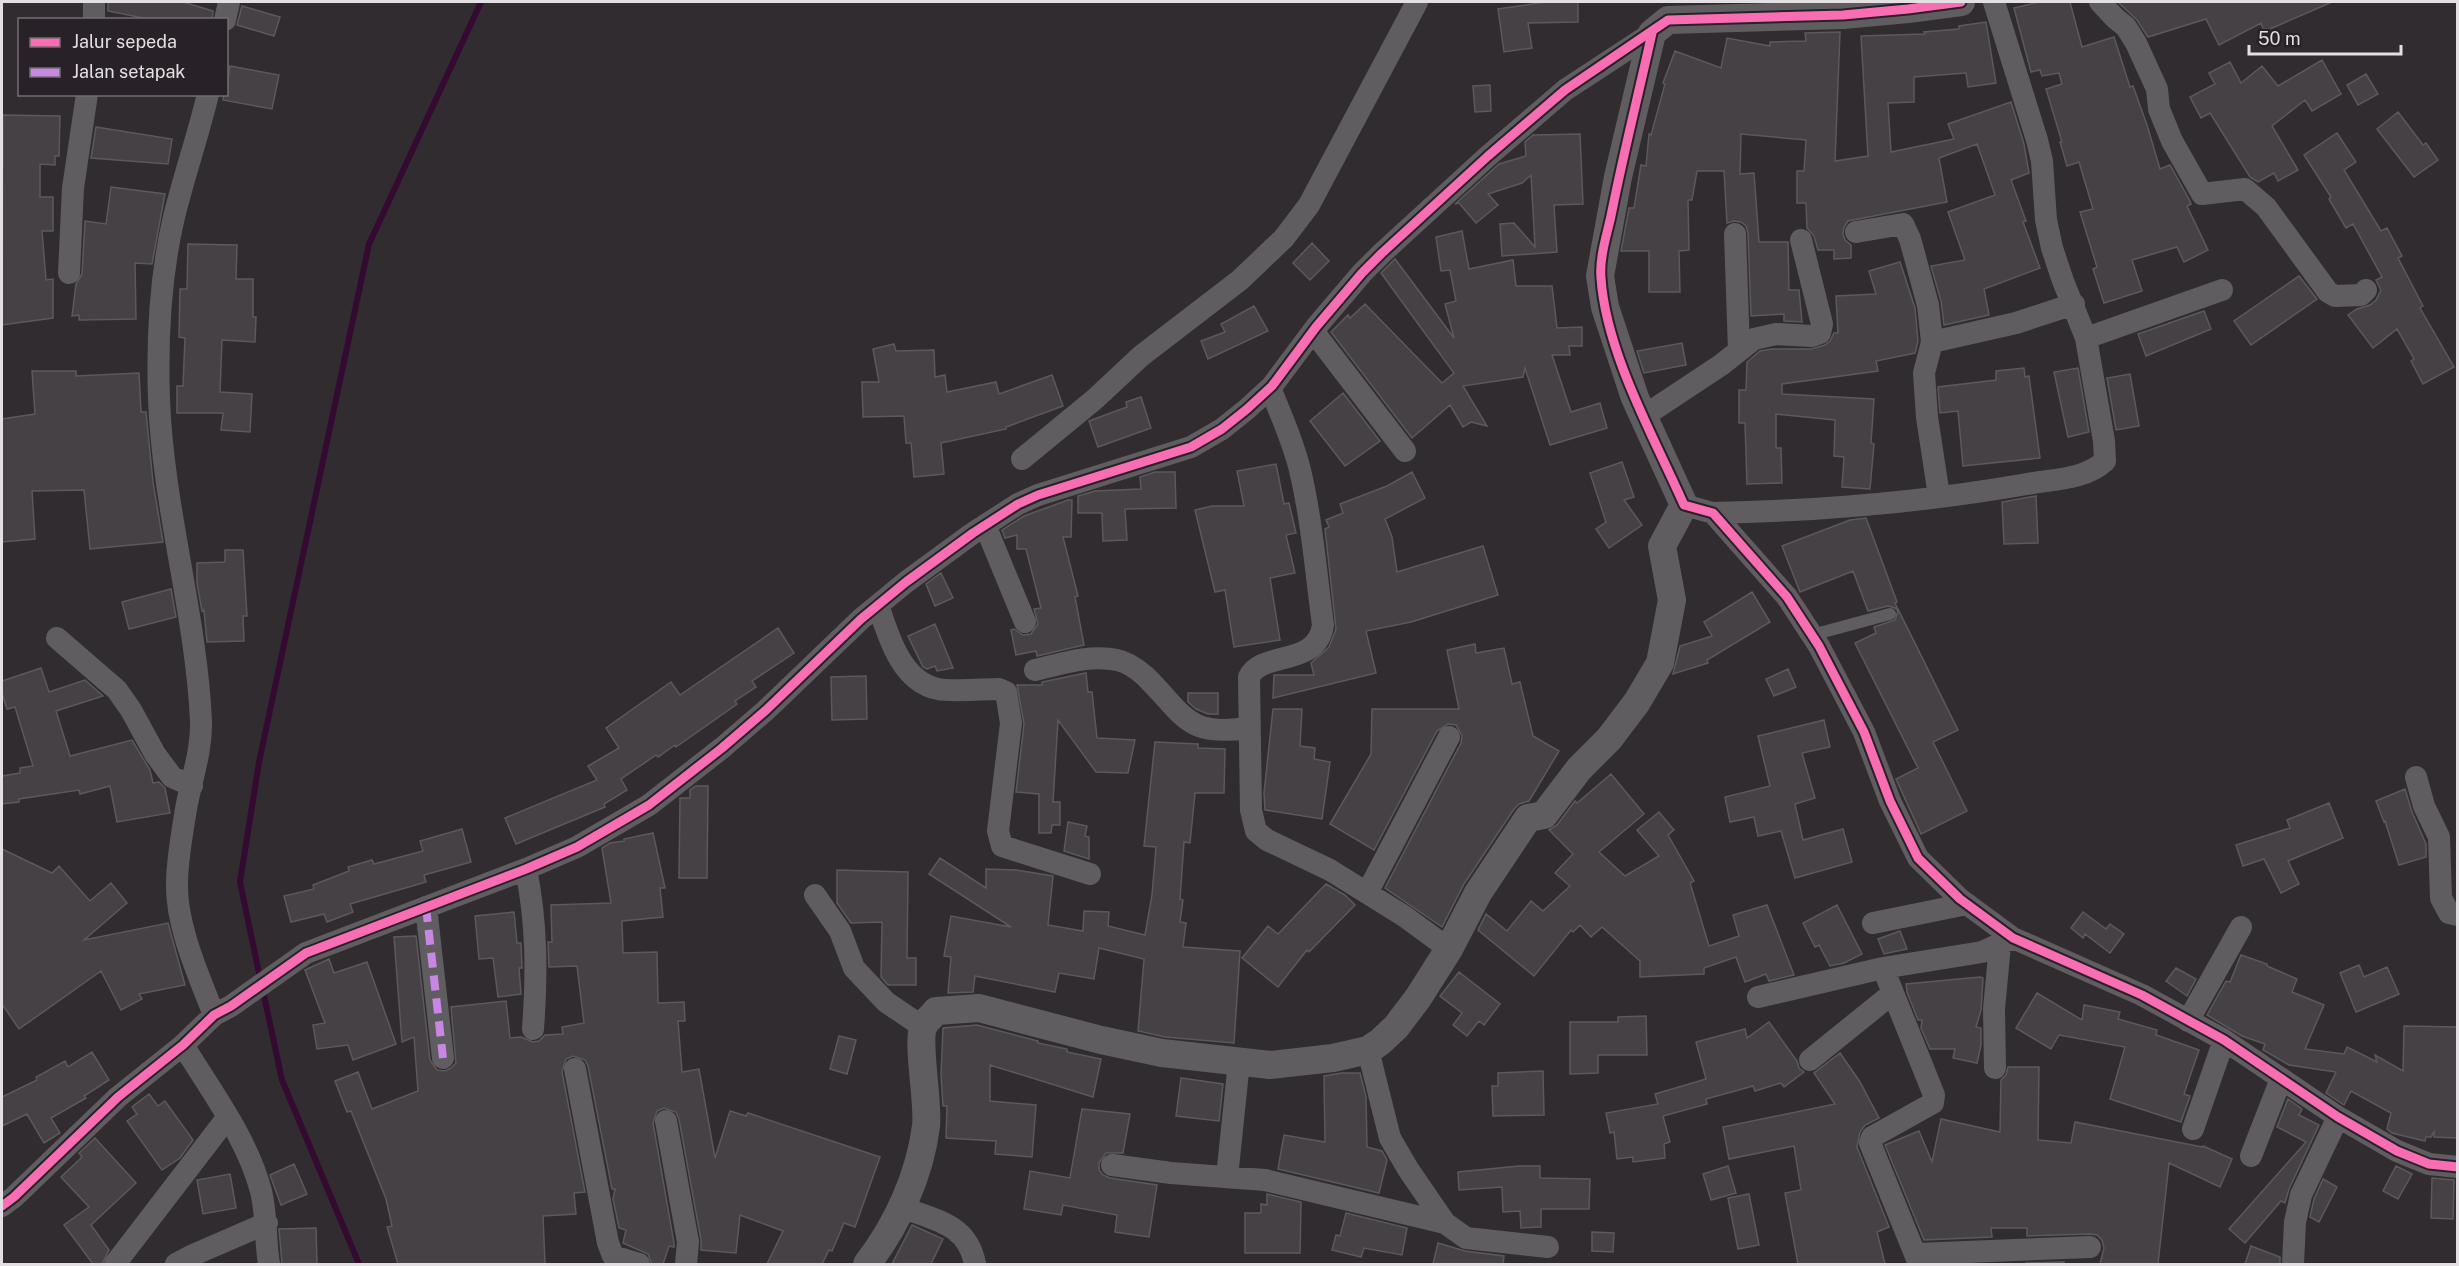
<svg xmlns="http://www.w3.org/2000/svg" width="2459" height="1266" viewBox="0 0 2459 1266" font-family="'Public Sans',sans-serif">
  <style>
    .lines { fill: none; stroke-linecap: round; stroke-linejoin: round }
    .stream { stroke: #350a31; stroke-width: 6 }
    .building { fill: #454144; stroke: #5c595b; stroke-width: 1.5 }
    .service { stroke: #605d60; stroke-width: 12 }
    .minor { stroke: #605d60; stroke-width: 22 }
    .tertiary { stroke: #605d60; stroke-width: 28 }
    .quiet { stroke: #c787e3; stroke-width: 8; stroke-dasharray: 15 8; stroke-linecap: butt }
    .cycleway-casing { stroke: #282127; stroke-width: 13 }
    .cycleway { stroke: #f96db3; stroke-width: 9 }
  </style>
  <rect width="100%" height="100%" fill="#312c30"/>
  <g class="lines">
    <!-- stream -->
    <path class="stream" d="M260,978l-20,-96 19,-120 110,-518 112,-242
      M263,991l19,89 77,184"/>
  </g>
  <!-- building -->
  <path class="building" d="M108,2h75l30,9 -1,9h-59l-45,-9z
    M1546,2h32v20l-50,1 4,25 -28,4 -6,-43z
    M2039,2h31l12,45 32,-10 16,50 3,-1 14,39 13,44 10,-4 20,36 1,3 -4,2 21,44 -24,12 -7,-15 -45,13 10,31 -38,12 -11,-34 4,-2 -17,-55 13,-3 -14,-47 -12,4 -7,-24h2l-16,-53 16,-5 -3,-11 -17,3 -2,-6 -9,2 -17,-64z
    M2118,2h214l-62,27h-7l-2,-6 -42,22 -13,-26 -58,18 -11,-17z
    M242,6l38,11 -6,19 -37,-11z
    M1986,22l10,61 -28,4 -2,-14 -52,4v25l-26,1 3,49 63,-13 -6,-15 63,-22 13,42 5,29 -18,7 15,41 -3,1 17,46 -56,21 5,26 -45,10 -3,-24 -10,-35 34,-6 -17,-48 47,-17 -18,-51 -38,14 8,44 -99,19 -4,6 -1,7 2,6 6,5v13l-17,1v-9h-16l-4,-14 -7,-8 -1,-25h-9v-32h7l2,-31 -65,-6 -1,40 14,-1 5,69h29l1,48h10l3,32 -18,-1v-7l-33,2 -3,-83 -2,-7 -5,-4 -7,-1 -7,2 -3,-52h-27l-5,29h-4l1,50 -10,1 1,41h-31v-41h-28l8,-43h5l7,-43 5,1 3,-32 2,1 14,-51 -2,-1 12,-32 46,17 6,-30 43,8v-4l36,-1 -1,-8 35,-1 -5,129 33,-5 -7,-120 64,-2 -1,-2 35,-3v-3z
    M2322,60l19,34 -29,17 -7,-11 -33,26 26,44 -20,11 -4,-8 -16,9 -8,-5 -40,-64 -9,5 -11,-21 25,-13 -6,-11 21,-11 11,21 21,-17 16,20z
    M230,66l49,9 -7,34 -49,-9 1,-6h2z
    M2366,74l12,20 -20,11 -11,-20z
    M1490,85l1,26 -16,1 -2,-26z
    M2398,112l25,33 3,-2 12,17 -24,17 -37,-48z
    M3,115l57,1 -1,40h-4v9l-15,-1v33h13v34h-11l4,49 7,-1v39l-51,7z
    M96,127l76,12 -4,25 -77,-6z
    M2337,133l19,29 -12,8 37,61 6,-3 15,28 -4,2 25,48 -3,2 34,59 -31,17 -12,-23 3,-2 -17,-30 -24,19 -25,-33 9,-6 13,-4 6,-5 5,-10 -5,-10 6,-3 -29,-53 -7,4 -17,-29 2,-2 -27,-42z
    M1580,134l3,70 -29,1 3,47 -55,4 -2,-32 14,-1 21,24 -4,-72 -9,8 -34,11 10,11 -22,18 -17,-20 -4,1 44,-40 27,-8 -1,-14 8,-7z
    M111,187l54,7 -13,70 -17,-1 1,56 -57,1v-5l-7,1 4,-32 6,-10 3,-53 21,3z
    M1462,231l7,38 44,-9 3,26h36l5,42 25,-1v19h-13l1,9h-18l19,57 29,-9 7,25 -57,17 -25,-77 -2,9 -60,9 24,40 -16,-4 -8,5 -13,-22 -38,33 -81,-106 17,-17 2,3 15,-14 77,79 12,-10 -73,-100 14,-14 59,79 -9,-34 11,-3 -6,-31 -9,1 -5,-34z
    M1312,243l17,18 -19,19 -17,-17z
    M188,244l49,1 -1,34h17v38h3l-1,25 -33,-2 -2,52 32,2 -2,38 -29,-2 2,-17h-46v-27h6l2,-48 -6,-1 1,-48h7z
    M1900,262l15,46 3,33 -3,12 -39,8 2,10 -96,13v10l92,5 -3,44 3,1 -4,45 -28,-2 2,-30 -10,-1 1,-36 -59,-6v34h5l1,35 -35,1 -2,-61h-6v-33h7l1,-28 13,-11 12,-2h39l14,-4 5,-4 4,-8h4l-2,-37 40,-2 -7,-23z
    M2299,276l18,23 -66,46 -17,-24z
    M1254,306l14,25 -60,28 -7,-18 24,-9 -4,-8z
    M2204,311l7,18 -65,27 -8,-22z
    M1682,343l4,22 -42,8 -7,-22z
    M894,344l2,7 38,-1 1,27 10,-2 2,17 49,-10 3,12 53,-19 11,31 -57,21v2l-65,14 3,31 -30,3 -3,-34h-5l-2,-27 -41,1 -1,-35h17l-6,-33z
    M2024,368l1,9 4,-1 11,82 -77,8 -5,-55 -18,2 -2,-26 58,-7v-9z
    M2078,368l11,64 -21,5 -14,-65z
    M32,371h44v5l63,-3 2,39h5l7,70 10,60 -73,7 -6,-59 -52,1 3,48 -33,3v-123l33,-5z
    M2130,374l9,52 -23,4 -9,-52z
    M1343,393l37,48 -35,25 -35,-45z
    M1141,397l10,31 -53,19 -9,-26 38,-14 -1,-5z
    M1622,462l12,35 -10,3 18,25 -33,23 -13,-19 10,-7 -16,-49z
    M1276,464l8,40 5,-1 7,30 -10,2 9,38 -25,5 10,62 -46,7 -9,-57 -10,2 -20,-82 17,-4h32l-7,-35z
    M1155,472h20l1,36 -51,1 2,31 -24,1 -1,-28h-24v-17l17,-5 46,-2 -1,-12z
    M1412,472l13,26 -40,21 7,18 5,35 86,-26 15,49 -87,27 -45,9 10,42 -103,25 1,-23h40l-3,-12 18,-16 7,-18 -11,-100 4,-2 -3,-7 17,-7 -3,-9 47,-18z
    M2036,496l2,47 -34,1 -2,-42z
    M1068,500h4l-1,37h-8l15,59 -3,1 9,48 -47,11 -1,-5 -20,4 -5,-25 3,-1 9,6 8,-1 7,-10 -4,-15 7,-1 -15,-59h-9v-14l-12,3 -3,-8 22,-14z
    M1866,518l31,84 -2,1 63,127 -25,12 34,69 -46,23 -25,-55 22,-11 -63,-125 21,-10 -2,-6 21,-7 3,-9 -3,-3 -7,-2 -20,5 -15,-40 -53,21 -18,-46 68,-26z
    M225,550h18l4,66h-4l1,25 -37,1 -3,-32 -2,1 -5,-28v-20l28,-1z
    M941,573l12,25 -18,8 -9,-22z
    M171,589l5,28 -47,12 -7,-27z
    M1752,592l18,30 -63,38 1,3 -35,11 7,-28 32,-10 -8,-14z
    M935,624l18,44 -16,3 -2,-5 -8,3 -4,-2 -15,-31z
    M778,628l16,25 -42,28 4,6 -21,14 2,3 -61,43 -1,-2 -17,12 -2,-2 -35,24 6,11 -23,14 1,3 -89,37 -11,-26 92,-38 -9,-14 31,-18 -13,-20 65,-46 9,13z
    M1475,644l1,9 28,-5 8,36 8,-2 13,54 26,15 -30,50 -10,3 -5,5 -50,75 -22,43 -57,-39 76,-145 1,-7 -6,-11 -8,-1 -11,7 -63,119 -44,-26 41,-70 1,-45h87l-12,-59z
    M41,668l8,24 36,-12 18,16 -47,15 14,45 62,-16 18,30 3,13 6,-1 6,6 5,25 -53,9 -7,-36 -30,8 -1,-4 -60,9v3l-17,2v-28l18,-3v-5l13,-2 -18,-59 -8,2 -5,-16v-12z
    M1788,669l8,18 -22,9 -8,-17z
    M1086,673l2,19h4l5,46 38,2 -7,33 -32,-1 -38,-52 -5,82h7v23h-8l-1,8h-12v-39l-23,-2 8,-68 -7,-39h25v-3z
    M866,676l1,43 -35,1 -1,-43z
    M1188,693h30v21h-10l-12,-5 -8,-7z
    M1273,709h29l-2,37 15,2 -1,11 16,3 -8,57 -57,-9 -1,-17z
    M1824,720l6,27 -28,6 13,45 -20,6 8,36 40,-11 9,33 -57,16 -14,-47 -23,5 -4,-19 -24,5 -5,-25 45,-11 -12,-50z
    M1155,742l43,2v4l27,1 -1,44h-29l-5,50 -6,-1 -4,57 3,1 -3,22 6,1 -3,24 57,4 -6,92 -69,-6 -27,-6 6,-72 -45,-11 -5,31 -35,-6 -4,19 -80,-16 -2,16 -25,1 3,-36 -7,-1 7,-40 60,11 -82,-53 11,-16 46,30v-19l30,1 37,6 -5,49 35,6 1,-20 25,1 -1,14 37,9 7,-40 4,-48 -12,-1z
    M1611,774l33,40 -45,38 26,24 34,-20 -22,-26 22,-18 15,18 -6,5 26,46 -4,2 19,63 30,-10 -6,-21 34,-10 27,70 -25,6 -3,-7 -21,8 -9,-25 -32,11v6l-64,3v-16l-38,-34 -11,10 -11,-12 -7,7 -2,-2 -37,46 -56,-46 8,-16 21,17 24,-30 12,10 27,-25 -15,-13 18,-19 -24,-24 8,-5 18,-24 2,2z
    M696,786h12l-1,92h-28l1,-80h10v-8z
    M2405,789l7,23 14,32v13l-27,8 -14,-44 -1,1 -8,-21z
    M2329,803l14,35 -55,23 11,23 -18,9 -17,-34 -21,7 -7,-21 54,-17 -3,-8z
    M1068,822l19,4 -2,10 4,1v22l-25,-8z
    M462,829l9,33 -47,13 2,7 -76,22 3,8 -26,10 -3,-8 -33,8 -7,-26 30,-7 -1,-4 36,-14 -1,-4 24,-7 2,4 49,-13 -3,-10z
    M653,833l12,55h-5l3,29 -41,4 1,32 34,-1 1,51 26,-1 1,19h-7l4,51 17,-3 16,89 15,-47 16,5 2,-3 132,44 -25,70 -11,-4 -12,28 -3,-1 -7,14h-55l16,-33 -43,-16 -4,38 -35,-3v-10l-22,-121 -3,-7 -12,-4 -7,3 -4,12 21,120v4l-5,-1 -6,18h-11l-4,-10 -25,-11 3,-13 -7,-2 -6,-29 2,-10h-3l-24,-123 -3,-6 -12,-4 -7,3 -4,13 23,120 -11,1 2,21 -33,2 2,48h-147l-11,-37 5,-1 -6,-27 -35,-88 -4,1 -12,-31 23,-9 14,37 46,-18 -4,-54 -12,5 -8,-105 22,-1 14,124 7,10 8,1 6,-3 5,-5 -5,-56 55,-6 4,37 11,-1 12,5 6,-1 6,-6 18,-1 -1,-7 22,-4 -7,-57 -28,1 -1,-25h4l-1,-37 60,-2 -9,-55 8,-5 14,-2v-2z
    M2,849l50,24 7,-7 31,35 21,-18 16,20 -43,37 84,-17 17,62 -46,9 3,5 -21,11 -20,-39 -82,58 -17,-25z
    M837,870l71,2 -1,86h9v27h-28l-7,-8 1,-55 -31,1 -14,-20z
    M1326,884l19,11 10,10 -46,47 -2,-2 -29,37 -36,-29 26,-32 10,8z
    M1837,905l25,49 -18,9 -14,3 -11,-21 -4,2 -12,-24z
    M514,912l3,31h4l1,25h-3l2,26 -23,3 -5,-39 -14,1 -4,-43z
    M2083,912l23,17 4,-5 14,10 -14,19 -25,-19 -2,4 -12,-10z
    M1900,931l7,18 -23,5 -6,-15z
    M2241,955l26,9v2l30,13 -5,13 32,13 -19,44 39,5 3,-7 30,15 -2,-7 28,16 1,-45 53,1v111l-23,-1v-5l-3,5h-5l-1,4 -33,-8 -5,-4 4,-16 -40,-22 -7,14 -18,-12 10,-21 -47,-7 -26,-15 2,-6 -23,-8 -35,-21 19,-34 4,1z
    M329,959l5,14 33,-11 29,82 -43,16 -5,-15 -31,4 -4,-24 12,-2 -20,-53z
    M2359,965l5,12 23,-10 12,27 -43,18 -16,-39z
    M2176,968l20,11 -9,17 -21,-15z
    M1459,972l41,32 -16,21 -5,-4 -12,15 -14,-11 9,-12 -22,-17z
    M1980,977l3,1 -2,32 -5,17 5,1v17l-4,18 -24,-5 2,-9h-25l-9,-21 1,-8h-4l-11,-28 -1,-8z
    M2037,993l45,27 2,-15 36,7 -2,7 39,11 -1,5 43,15 -15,44 6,2 -9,26 -71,-23 15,-52 -66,-12 -8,14 -35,-21z
    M1646,1016l1,39h-49v18l-28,1v-52h48v-5z
    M1769,1022l28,39 2,7 5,4 -20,15 -3,-4 -26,8 -2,-5 -47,13 1,5 -44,12 7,26 -6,2 1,14 -32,4v-5l-16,2 -3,-27 -4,1 -4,-20 52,-9 -3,-10 51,-15 -10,-37 49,-13 2,9z
    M977,1025l61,16v2l29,6v3l34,7 -8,38 -103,-32v36l46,4 -4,52 -37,-3 1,-13 -50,-3 1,-32h-4l-2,-31 2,-47z
    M839,1036l17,4 -9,34 -17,-5z
    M92,1052l17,28 -25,16 2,2 -35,20 9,15 -16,10 -17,-29 -25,12v-29l35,-17 -1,-3 29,-16 3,6z
    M1840,1053l20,29 19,36 -14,7 -5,7 -3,15 32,80 -12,5 8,32h-87l-13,-71 16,-3 -7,-44 -65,13 -6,-32 112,-23 -21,-31z
    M2008,1067h31l-1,73 33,3 4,-21 127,25 1,-1 29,13 -12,28 -51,-24 -11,101h-58l4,-16 -2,-8 -5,-5 -7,-1 -63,2v-8h-36l1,9 -68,3 -39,-95 34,-14 13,31 9,-43 59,13 1,-52 5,-5z
    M1543,1071l1,44 -51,1 -1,-30h6v-13z
    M1342,1073h18l6,24 1,50 15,4 5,9 -8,33 -101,-24 6,-34 41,7 -1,-66z
    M1181,1078l42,6 -4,37 -43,-5z
    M149,1094l9,12 7,-5 28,39 -13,18 -18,12 -35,-49 10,-7 -5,-7z
    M2288,1099l14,10 -3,6 20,10 -30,64 -4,14 -4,-2 -36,42 -16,-14 77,-87 -29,-15z
    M1082,1109l48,5 -7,39h-17l-7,10v7l4,5 7,3 47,7 -8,52 -34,-5 2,-17 -54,-10 -2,10 -37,-6 6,-38 40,7z
    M95,1138l41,45 -45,42 18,25 -7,14h-9l-29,-39 25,-18 -28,-30 21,-20 -3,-4z
    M294,1164l13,30 -26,11 -11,-30z
    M1519,1166h21v12l50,1 -1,30h-48v18l-20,1 -1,-17 -17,1 -1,-25 -43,3 -1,-18z
    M1728,1166l8,27 -25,7 -8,-26z
    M2396,1166l16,8 -14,25 -15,-8z
    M230,1174l6,34 -33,6 -6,-34z
    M2432,1178l22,2 -1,39 -22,-1z
    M2323,1179l14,8 -18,35 -9,-5 4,-18z
    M1267,1194l34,8 -1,51h-55v-40h16v-9l6,1z
    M1749,1194l10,51 -21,4 -10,-51z
    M1346,1213l61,15 -5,27 -38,-7 -3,9 -29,-7 4,-15 4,1z
    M912,1225l31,14 -12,25h-39z
    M316,1228l1,36h-35l-3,-35z
    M1592,1232l22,1 -1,19 -21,-1z
    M1438,1243l27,8 39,5 -1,8h-70z
    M2251,1246l29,11v7h-35z
    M2064,1262v2h-38v-1z"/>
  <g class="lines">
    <!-- service -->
    <path class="service" d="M1812,635l78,-21"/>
    <!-- minor -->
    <path class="minor" d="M2100,2l15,16 11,9 10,16 21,46 2,20 13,32 30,53 43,-5 21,18 62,85 7,4 26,-1 5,-5
      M94,20v-18
      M225,20l4,-18
      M208,94c-10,42 -24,82 -34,123 -14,59 -17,122 -15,182 4,109 37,214 42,322 1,30 -10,59 -15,88 -4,25 -9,51 -9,75 -1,42 22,92 37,131
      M1856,232l47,-8 7,15 18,66 4,37 -8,31 3,44 12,79
      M1735,234l4,116
      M69,273l4,-85 14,-94
      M1313,331l92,120
      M2086,338l136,-48
      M1932,342l84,-19 58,-19
      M1270,388c11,27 23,53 30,82 12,51 16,103 23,155 -6,43 -61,25 -74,52l2,133 5,21 11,9 63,30 74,46 45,33
      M1644,416l77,-51 33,-26 22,-5 36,2 8,-3 2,-9 -21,-84
      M1022,459l73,-60 46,-43 99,-76 44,-42 25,-33 108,-203
      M1684,505l29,8 74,84 32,49 45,86 26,69 28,57 42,41 53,39 129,57 82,45 114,77 59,34 32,13 29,3
      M1713,513c104,-2 211,-11 314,-29 27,-5 57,-4 78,-23l-1,-20 -18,-103 -23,-57 -11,-33 -6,-28 -4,-59 -5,-21 -43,-138
      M985,525l40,97
      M878,605c10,30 23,77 60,84 14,3 46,0 61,0l7,3 5,31 -13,108 4,15 88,28
      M57,638l60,52 14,20 24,44 17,23 20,9
      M1035,670c26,-6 55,-16 82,-10 11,2 20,9 28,16 40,39 40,61 104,52
      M2416,777l8,29 15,31 2,61 8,15 9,2
      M526,869c11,55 11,104 7,160
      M1367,893l82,-156
      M815,895l25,36 14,37 32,34 37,25
      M426,907l17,151
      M1873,923l94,-19
      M1758,997l125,-29
      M2188,1021l53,-94
      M183,1045c28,46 64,93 78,146 6,25 4,49 8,73
      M1368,1050l22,88 18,31 37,54 21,15 82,9
      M1810,1060l83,-67
      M1995,1068l-1,-59 6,-64
      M575,1069l33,174 5,13 26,8
      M666,1121l22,121 -2,22
      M2193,1129l31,-89
      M2251,1156l30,-77
      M1112,1165l59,8 94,7 180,43
      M1227,1177l12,-115
      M2,1206l12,-9 104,-100 65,-52 31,-30 17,-9 75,-53 220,-84 51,-22 72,-42 73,-57 43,-37 96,-92 45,-37 67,-49 45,-29 20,-9 153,-48 31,-18 25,-20 25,-23 44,-59 46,-54 20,-20 106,-97 77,-66 87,-57
      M901,1207c34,13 67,17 74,57
      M1916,1254l174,-7
      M115,1264l112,-146
      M176,1264l17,-9 74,-32
      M1919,1264l-49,-121 2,-6 61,-34 1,-8 -51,-127 99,-16 31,-14
      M2293,1264l2,-42 6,-27 37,-78"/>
    <!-- tertiary -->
    <path class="tertiary" d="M867,1264c30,-39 53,-89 59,-138 3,-23 -10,-86 -2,-101 3,-5 8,-9 12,-14l43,-3 122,32 61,13 108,12 63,-7 35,-8 12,-8 16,-15 22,-29 31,-49 29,-56 50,-75 16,-3 35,-46 30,-30 28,-37 23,-39 12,-63 -10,-54 22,-41 -49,-107 -30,-91 -5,-31 18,-99 34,-144 16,-13 175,-5 65,-6 53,-7"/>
    <!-- quiet -->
    <path class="quiet" d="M426,907l17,151"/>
    <defs>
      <path id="cycleway" d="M1652,33c-13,59 -28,118 -40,178 -4,21 -13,45 -11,67 5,75 53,159 83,227l29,8 74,84 32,49 45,86 26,69 28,57 42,41 53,39 129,57 82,45 114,77 59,34 32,13 29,3
        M2,1206l12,-9 104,-100 65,-52 31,-30 17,-9 75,-53 220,-84 51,-22 72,-42 73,-57 43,-37 96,-92 45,-37 67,-49 45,-29 20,-9 153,-48 31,-18 25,-20 25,-23 44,-59 46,-54 20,-20 106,-97 77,-66 103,-70 175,-5 65,-6 53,-7"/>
    </defs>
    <!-- cycleway casing -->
    <use href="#cycleway" class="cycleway-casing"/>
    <!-- cycleway -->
    <use href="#cycleway" class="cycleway"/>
  </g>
  <!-- border -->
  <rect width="2459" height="1266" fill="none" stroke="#e4dfe3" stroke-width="6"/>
  <!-- legend -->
  <rect x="18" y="18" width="210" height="78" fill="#282127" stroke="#736d72" stroke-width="1.5"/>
  <rect x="30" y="38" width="30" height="9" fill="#f96db3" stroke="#736d72" stroke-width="1.5"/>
  <text x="72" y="48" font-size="18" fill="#e4dfe3">Jalur sepeda</text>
  <rect x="30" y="68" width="30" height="9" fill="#c787e3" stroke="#736d72" stroke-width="1.5"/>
  <text x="72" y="78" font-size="18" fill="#e4dfe3">Jalan setapak</text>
  <!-- scale -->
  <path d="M2249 45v9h152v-9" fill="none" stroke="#e4dfe3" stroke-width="3"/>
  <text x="2258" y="45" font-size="18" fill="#e4dfe3" stroke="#282127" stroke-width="4.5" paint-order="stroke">50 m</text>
</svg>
